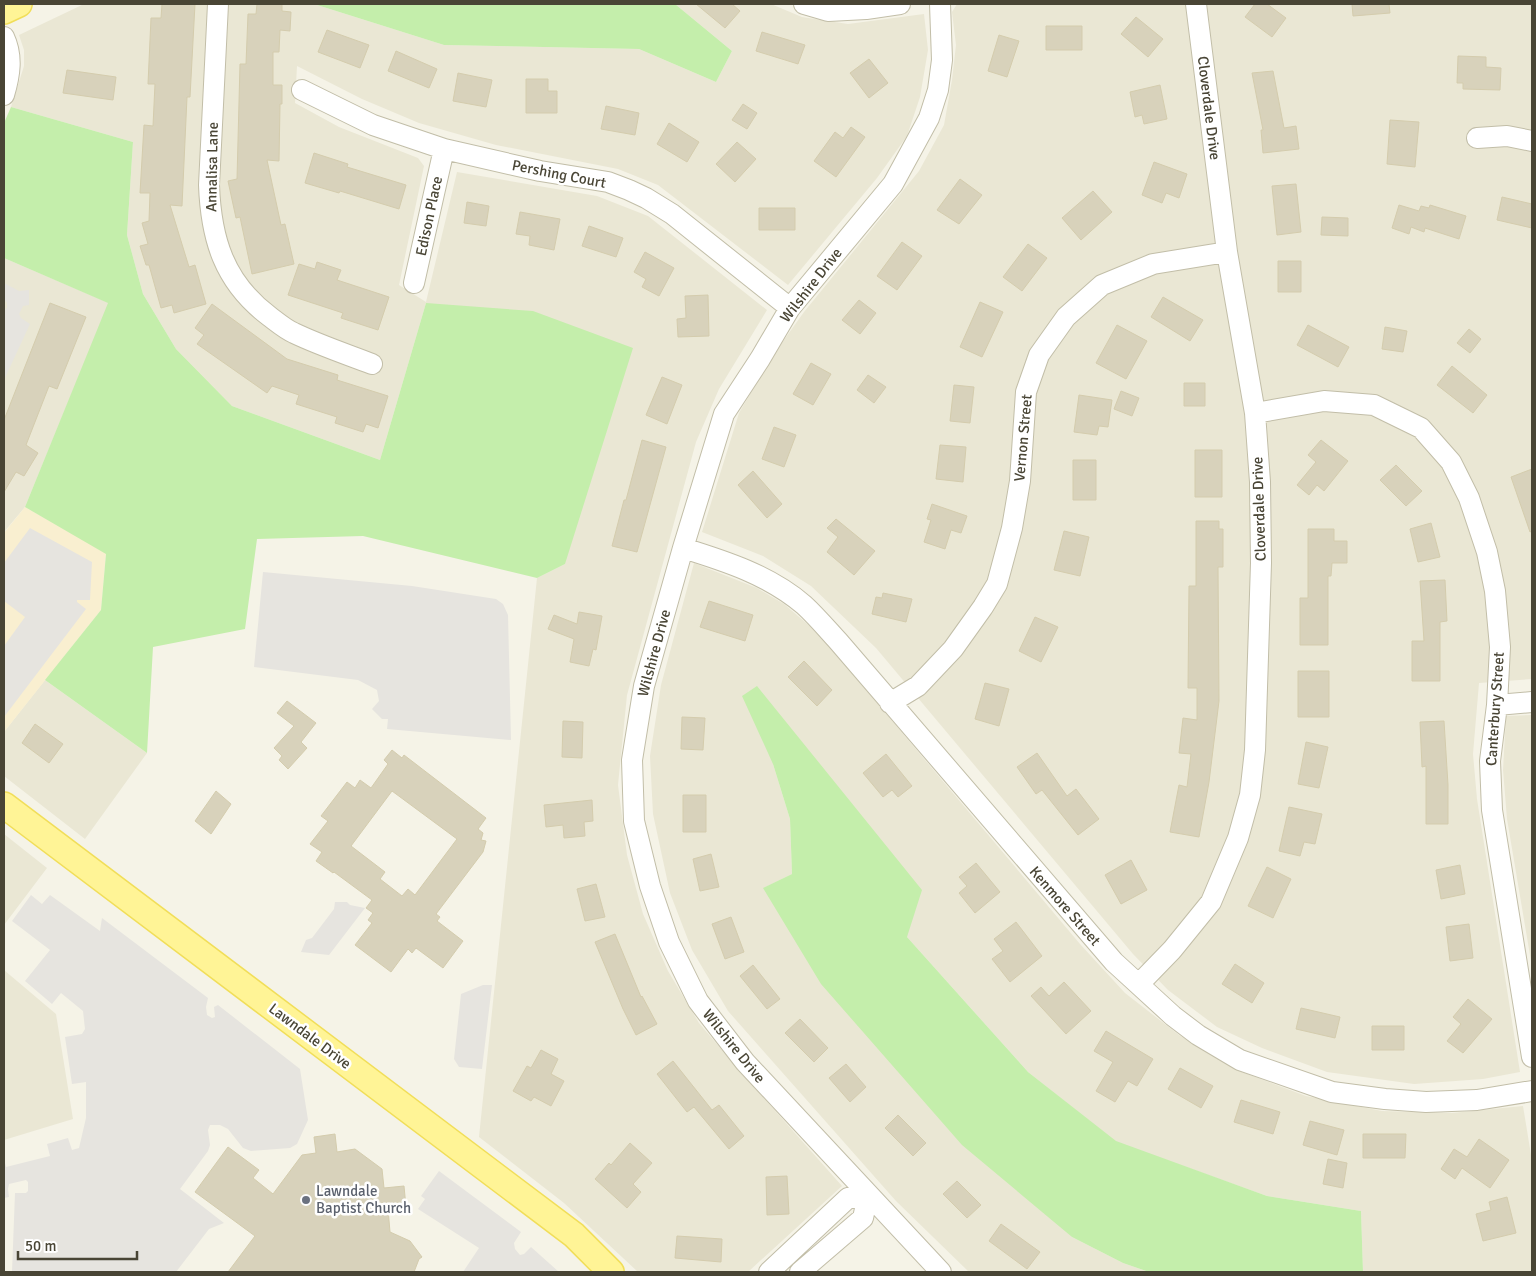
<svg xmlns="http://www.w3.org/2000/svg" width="1536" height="1276" viewBox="0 0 1536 1276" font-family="Signika,sans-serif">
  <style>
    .residential { fill: #eae7d4 }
    .commercial { fill: #f9efd0 }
    .green { fill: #c4eeab }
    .parking { fill: #e6e4df }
    .building { fill: #d8d2bb; stroke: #d4ccad; fill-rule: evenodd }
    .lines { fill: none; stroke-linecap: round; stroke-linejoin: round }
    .minor-casing { stroke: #c2bea8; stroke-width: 22 }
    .major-casing { stroke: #f1de59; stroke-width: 28 }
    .minor { stroke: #fff; stroke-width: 20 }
    .major { stroke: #fff496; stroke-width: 25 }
    .worship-dot { fill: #6b7280; stroke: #fff; stroke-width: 2 }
    .labels { text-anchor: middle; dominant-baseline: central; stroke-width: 5; stroke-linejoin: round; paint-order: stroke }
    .street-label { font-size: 15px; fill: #494535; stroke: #fff }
    .worship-label { font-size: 15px; fill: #5b616d; stroke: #fff; text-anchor: start }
  </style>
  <rect width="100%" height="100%" fill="#f5f3e7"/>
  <!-- residential -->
  <path class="residential" d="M84,4h230l130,41 195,4 77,33 16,-31 -57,-47h96l31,13 46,7 76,-10 4,36 -8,47 -13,39 -30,42 -89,107 -130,-100 -40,-16 -122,-24 -77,-22 -57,-24 -65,-33 -2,37 44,24 79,31 6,8 -25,119 27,17 31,-130 140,24 51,20 119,94 -48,79 -23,53 -69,253 -9,90 9,70 16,59 25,57 31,52 46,54 97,109 -94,86h-110l-74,-69 -85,-66 58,-559 28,-14 -139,-261 -46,157 -148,-54 -56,-57 -33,-55 -16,-59 6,-93 -122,-35 13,-41v-16l-5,-15z
    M957,4h575v675l-53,4 -6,71 4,45 43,273 -37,7 -69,5 -87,-12 -65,-24 -45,-21 -49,-37 -35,-36 -257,-306 -65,-62 -48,-30 -61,-24 37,-119 32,-55 33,-46 115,-141 25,-46 8,-45 4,-35 -4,-33z
    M4,258l105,45 -84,204 -21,25z
    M694,563l63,25 27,16 35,30 261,310 45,49 54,42 63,37 64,24 76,15 70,2 71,-7 9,55v111h-169l-2,-61 -94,-15 -151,-54 -88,-70 -121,-135 -134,-173 17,55 2,55 -28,14 308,349 51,26 26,9h-180l-73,-71 -168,-190 -36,-61 -22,-57 -17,-79 -3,-58 11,-71z
    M45,680l102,73 -62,86 -81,-63v-44z
    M1532,715v252l-25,-148 -4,-49 3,-54z
    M4,834l43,34 -43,57z
    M4,970l52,44 17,105 -69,21z"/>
  <!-- commercial -->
  <path class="commercial" d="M25,507l81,46 -5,57 -97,122v-199z"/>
  <!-- green -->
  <path class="green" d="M314,4h361l57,47 -16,31 -77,-33 -195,-4z
    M11,107l122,35 -6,93 16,59 33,55 56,57 148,54 46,-157 107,8 100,37 -68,216 -28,14 -174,-42 -106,3 -12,90 -92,18 -6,106 -102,-73 56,-70 5,-56 -81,-47 83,-204 -104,-45v-135z
    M757,686l165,204 -15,47 121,135 88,69 151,55 94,15 2,61h-214l-26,-9 -51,-26 -110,-92 -141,-161 -58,-96 29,-14 -2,-55 -17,-55 -31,-68z"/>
  <!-- parking -->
  <path class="parking" d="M4,283l15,8 10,-1v15l-6,1 -4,8 2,4 9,6 -26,56v-70l3,-2v-5l-3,-4z
    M30,528l62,34 -2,38h-13v2l9,7 -82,108v-71l21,-29 -21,-16v-38z
    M263,572l149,14 84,13 7,5 5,11 3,125 -124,-11 1,-10h-6l-10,-10 7,-8 -2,-11 -19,-10 -104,-13z
    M31,895l11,9 8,-9 50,36 2,-13 106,80 -2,9 1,8 5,3 3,-1 -1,-10 4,-2 82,64 8,51 -11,24 -7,4 -39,3 -8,-3 -15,-19 -8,-4h-10l-2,5 2,15 -2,6 -28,38 44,34 -15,6 -33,43h-164l3,-79h11l2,-2v-9l-2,-2 -17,4 -1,5 1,8 -5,1v-39l2,8 44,-11 -3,-12 21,-6 4,12 7,-2 7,-30v-36l-14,2 -7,-47 17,-3 3,-5 -2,-18 -22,-18 -9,11 -27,-23 25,-31 -38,-29z
    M335,902h12l3,3 15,3 -36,47 -28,-3 5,-12 6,-2 22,-29z
    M483,985h9l-10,84 -23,-2 -5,-8 7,-65z
    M439,1171l82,61 -7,11 1,6 5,6 4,-1 7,-7 28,25h-96l16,-24 -61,-39 7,-10 -4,-3z"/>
  <!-- building -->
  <path class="building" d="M162,4h33l-5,93h-3l-5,109 -12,-1 19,62 6,-2 11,39 -32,9 -2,-8 -11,3 -12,-43h-3l-6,-19 8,-2 -6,-21 7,-2 1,-28h-10l4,-68 9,1 2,-42h-7l3,-66h10z
    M257,4h25v7l9,1 -1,19 -10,-1 -1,22h-6v33h9v19h-2l-1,57 -12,-1 14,65 4,-1 9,40 -42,10 -12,-57 -4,1 -8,-37 9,-2 3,-115h6l2,-50h8z
    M696,4h36l8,7 -15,17z
    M1255,4h12l19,14 -14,19 -27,-20z
    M1352,4h37l1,9 -37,3z
    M1136,17l27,22 -15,18 -27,-23z
    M1046,26h36v24h-36z
    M327,30l42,15 -9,23 -42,-16z
    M762,32l43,13 -7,19 -42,-13z
    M999,35l20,6 -12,36 -19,-6z
    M396,51l41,18 -8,19 -41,-17z
    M1458,56l28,1v10l15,1 -1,22 -37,-1v-6h-6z
    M869,59l19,24 -19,15 -19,-25z
    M67,70l49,7 -3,23 -50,-7z
    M1273,71l11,57 12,-2 3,23 -36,4 -2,-23h2l-11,-57z
    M458,73l34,7 -6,27 -33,-6z
    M526,79h22v12h9v22h-31z
    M1160,85l7,34 -23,5 -2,-9 -7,2 -5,-25z
    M743,104l14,9 -10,16 -15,-9z
    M606,106l33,7 -4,22 -34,-6z
    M1390,120l29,2 -4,45 -28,-3z
    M669,123l30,19 -12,20 -30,-18z
    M851,127l14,10 -29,40 -22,-16 21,-29 8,6z
    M737,142l19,17 -21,23 -19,-18z
    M314,153l34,11 -1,3 59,18 -7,24 -59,-18 -1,2 -34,-10z
    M1154,162l33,12 -8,24 -13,-5 -4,10 -20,-8z
    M960,179l22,16 -23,29 -22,-14z
    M1296,184l5,48 -24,3 -5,-49z
    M1093,191l19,21 -31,28 -19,-22z
    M1502,197l30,7v24l-35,-8z
    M467,202l22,4 -3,20 -22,-3z
    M1399,205l20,6 2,-5 8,2 1,-3 36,11 -7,23 -34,-11 -1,4 -13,-5 -2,7 -17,-6z
    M759,208h36v22h-36z
    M520,212l40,7 -6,31 -25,-5 1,-9 -14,-2z
    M1322,217l26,1v18l-27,-1z
    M589,226l34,12 -7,19 -34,-11z
    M902,242l20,14 -25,34 -20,-14z
    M1028,244l19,14 -25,33 -19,-14z
    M645,252l29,16 -15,28 -17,-9 4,-8 -12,-7z
    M1278,261h23v31h-23z
    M317,262l24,8 -4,10 52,17 -11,33 -37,-12 2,-5 -55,-18 11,-31 16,5z
    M708,295l1,41 -31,1 -1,-18 9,-1 -1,-22z
    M1163,297l40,23 -13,21 -39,-24z
    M859,300l17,13 -16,21 -18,-14z
    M980,302l23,10 -21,45 -22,-10z
    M50,303l36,14 -29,72 -8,-3 -23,59 12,8 -14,23 -8,-4 -12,20v-72z
    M212,304l75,55 51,16 -1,5 51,16 -10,32 -12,-4 -3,8 -28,-9 2,-6 -41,-13 3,-9 -27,-9 -5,7 -70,-49 7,-9 -9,-7z
    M1117,325l30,16 -21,38 -30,-16z
    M1308,325l41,22 -11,20 -41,-22z
    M1385,327l22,4 -4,21 -21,-3z
    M1469,329l12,10 -11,14 -13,-10z
    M811,363l20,11 -18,31 -20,-11z
    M1452,366l35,29 -14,18 -36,-28z
    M868,375l18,12 -12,16 -17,-13z
    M662,377l20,8 -15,39 -21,-9z
    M1184,383h21v23h-21z
    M954,385l20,2 -4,36 -20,-2z
    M1121,391l18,7 -7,18 -18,-7z
    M1079,395l33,5 -4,27 -9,-1 -2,9 -23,-3z
    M774,427l22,8 -12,32 -22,-8z
    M642,440l24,7 -29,105 -25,-6 12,-46h2z
    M1321,440l27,21 -24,30 -7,-6 -8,10 -12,-10 19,-23 -8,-7z
    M940,445l26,2 -3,35 -27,-3z
    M1195,450h27v47h-27z
    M1073,460h23v40h-23z
    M1396,465l26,26 -16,15 -26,-26z
    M1532,469v62l-2,1 -19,-55z
    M753,471l29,33 -15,14 -29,-33z
    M932,504l35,12 -6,17 -10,-3 -6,19 -21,-7 7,-22 -4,-1z
    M836,519l39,32 -21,24 -27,-23 11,-15 -11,-9z
    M1196,521h23v8h4v38h-5l1,134 -10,81 -10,55 -29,-5 9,-47 8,2 4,-33 -12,-1 4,-35 14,2v-32h-9l1,-102h7z
    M1431,523l9,34 -22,5 -8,-33z
    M1308,529h26v12h13v22h-15l-1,13h-3v69h-28v-47h8z
    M1064,531l25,6 -9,39 -26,-6z
    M1445,580l2,41 -7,1v59h-28v-40h12l-4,-60z
    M883,593l29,6 -6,23 -34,-8 4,-17 6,1z
    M709,601l44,14 -8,26 -45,-14z
    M579,612l23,4 -6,34 -3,-1 -4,17 -19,-4 4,-23 -26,-10 6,-14 23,9z
    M1035,617l23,10 -17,35 -22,-11z
    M804,661l28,29 -15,16 -29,-29z
    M1298,671h31v46h-31z
    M985,683l24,6 -10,37 -24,-7z
    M287,701l29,22 -15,19 6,6 -19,21 -9,-9 3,-4 -8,-8 20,-22 -17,-13z
    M682,717l23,1 -2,32 -22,-1z
    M563,721l20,1 -1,36 -20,-1z
    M1444,721l4,64v39h-22v-58l-4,1 -2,-45z
    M35,724l28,20 -14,19 -27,-20z
    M1306,742l22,5 -9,41 -21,-4z
    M392,750l10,8 2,-3 82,63 -8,11 5,4 -2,7 5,1 -3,11 -47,62 4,3 -3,4 26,20 -20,27 -27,-20 -4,5 -4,-4 -17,23 -36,-27 17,-22 -4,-3 5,-7 -7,-5 6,-8 -38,-28 -1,1 -17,-12 6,-9 -12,-8 18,-23 -7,-5 26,-34 8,6 5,-8 11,8 17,-24 -4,-4zM392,791l65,48 -42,56 -7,-6 -6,7 -22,-17 5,-7 -34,-26z
    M1037,753l30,43 9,-7 23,30 -21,16 -36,-45 -6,4 -19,-27z
    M886,754l26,32 -14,11 -6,-7 -9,7 -20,-24z
    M216,791l15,13 -20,30 -16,-13z
    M683,795h23v37h-23z
    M592,800l1,21 -9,1 1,14 -21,2 -1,-13 -17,2 -2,-22z
    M1289,807l33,7 -7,30 -11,-2 -4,14 -21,-5z
    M711,854l8,33 -19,4 -7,-32z
    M1131,860l16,30 -26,14 -16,-29z
    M976,863l24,29 -25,21 -16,-20 8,-7 -8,-9z
    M1460,865l5,29 -24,5 -5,-29z
    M1267,867l24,12 -18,39 -25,-12z
    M596,884l9,33 -20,4 -8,-32z
    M731,917l13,35 -19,7 -13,-35z
    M1016,922l26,34 -32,26 -18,-23 11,-8 -9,-12z
    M1469,924l4,34 -23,3 -4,-34z
    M615,934l26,63 1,-1 15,28 -21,11 -13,-26 -28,-67z
    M1235,964l29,19 -12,20 -30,-19z
    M753,965l27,34 -13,10 -27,-33z
    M1064,982l27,29 -25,23 -35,-38 10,-9 8,9z
    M1468,999l24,20 -29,34 -16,-12 14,-17 -8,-7z
    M1301,1008l39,9 -5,21 -39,-9z
    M800,1019l28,29 -14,14 -29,-29z
    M1372,1026h32v24h-32z
    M1106,1031l47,28 -16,27 -9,-5 -13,21 -19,-11 17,-29 -19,-11z
    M541,1050l17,9 -7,15 13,7 -13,25 -17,-9 -3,4 -18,-10 14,-25 4,2z
    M673,1061l39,49 7,-5 25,31 -15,13 -35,-42 -7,5 -30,-38z
    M846,1064l20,23 -16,15 -21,-24z
    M1180,1068l33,18 -12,22 -33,-19z
    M1241,1100l39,12 -7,22 -39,-12z
    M898,1115l28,28 -13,13 -28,-28z
    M1310,1121l34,9 -7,25 -34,-10z
    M335,1134l2,18 18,-3 27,20 2,19 20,-2 2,21 -18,2 2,23 20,9 12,16 -3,2 -5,13h-186l27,-36 -60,-44 33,-45 31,23 -6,8 20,16 29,-39 14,-2 -2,-16z
    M1363,1134h43l-1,24h-42z
    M1479,1139l30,21 -19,28 -28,-20 -7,11 -14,-10 13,-20 13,8z
    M630,1143l22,20 -19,21 8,8 -14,16 -32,-29 14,-16 2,2z
    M1328,1159l19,4 -4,25 -20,-4z
    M787,1176l2,38 -22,1 -1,-38z
    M957,1181l24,24 -14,13 -24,-24z
    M1507,1197l9,36 -33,8 -7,-27 15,-4 -2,-8z
    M1001,1224l39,28 -13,17 -38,-28z
    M677,1236l45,3 -1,23 -46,-4z"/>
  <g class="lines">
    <defs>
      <path id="minor" d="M218,4l-9,181c2,54 15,97 60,131 8,6 16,13 25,17 25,12 52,21 78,31
        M804,4l24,7 38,-2 34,-5
        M940,4l2,56 -4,30 -9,28 -36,66 -103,124 -30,51 -36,55 -41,134 -39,138 -12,74 2,61 16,65 19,56 29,59 47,61 196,210
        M4,37c9,19 6,38 0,58
        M302,90l71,35 71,24 96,22 68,11 21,8 17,8 26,16 118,94
        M1477,138l30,-2 25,5
        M414,283l30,-134
        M1255,413l69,-12 50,4 47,23 30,34 18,36 18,54 8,39 5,56 -3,58 -7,56 2,49 40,247
        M683,548c42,13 86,27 121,57 12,11 23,24 34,36l276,321 59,54 25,19 42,25 92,32 53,7 41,3 51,-2 55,-9
        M890,703l28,-17 35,-37 30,-42 14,-23 15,-56 8,-47 6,-89 13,-37 27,-38 36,-32 51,-21 74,-12
        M1497,705l35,-3
        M1139,984l33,-34 39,-48 27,-64 12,-43 5,-45 6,-187 -1,-81 -5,-69 -28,-161 -31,-248
        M769,1272l79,-74 20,-3 -5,23 -63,54"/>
      <path id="major" d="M4,11l15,-7
        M4,805l570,430 37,37"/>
    </defs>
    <!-- minor casing -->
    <use href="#minor" class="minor-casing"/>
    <!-- major casing -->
    <use href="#major" class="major-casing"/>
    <!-- minor -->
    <use href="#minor" class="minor"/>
    <!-- major -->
    <use href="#major" class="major"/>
  </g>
  <!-- markers -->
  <circle class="worship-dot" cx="306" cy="1200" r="5"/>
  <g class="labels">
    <!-- street labels -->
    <g class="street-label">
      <text transform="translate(1209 108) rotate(83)">Cloverdale Drive</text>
      <text transform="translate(212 167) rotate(-89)">Annalisa Lane</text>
      <text transform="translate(559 174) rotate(11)">Pershing Court</text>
      <text transform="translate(429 216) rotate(-78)">Edison Place</text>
      <text transform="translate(811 285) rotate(-52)">Wilshire Drive</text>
      <text transform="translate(1023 438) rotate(-85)">Vernon Street</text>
      <text transform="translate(1259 509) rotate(-92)">Cloverdale Drive</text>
      <text transform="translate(654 653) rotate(-75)">Wilshire Drive</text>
      <text transform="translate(1495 709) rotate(-86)">Canterbury Street</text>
      <text transform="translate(1065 906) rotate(49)">Kenmore Street</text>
      <text transform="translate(310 1036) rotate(37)">Lawndale Drive</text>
      <text transform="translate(734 1046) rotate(51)">Wilshire Drive</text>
    </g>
    <!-- worship labels -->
    <g class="worship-label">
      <text x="316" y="1191">Lawndale<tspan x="316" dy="17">Baptist Church</tspan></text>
    </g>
  </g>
  <!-- border -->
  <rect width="1536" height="1276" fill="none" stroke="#494535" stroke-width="10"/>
  <!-- scale -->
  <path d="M18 1251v8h119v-8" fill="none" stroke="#494535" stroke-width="2.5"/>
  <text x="25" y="1251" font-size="15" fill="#494535" stroke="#ffffff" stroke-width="4" paint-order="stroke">50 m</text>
</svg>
